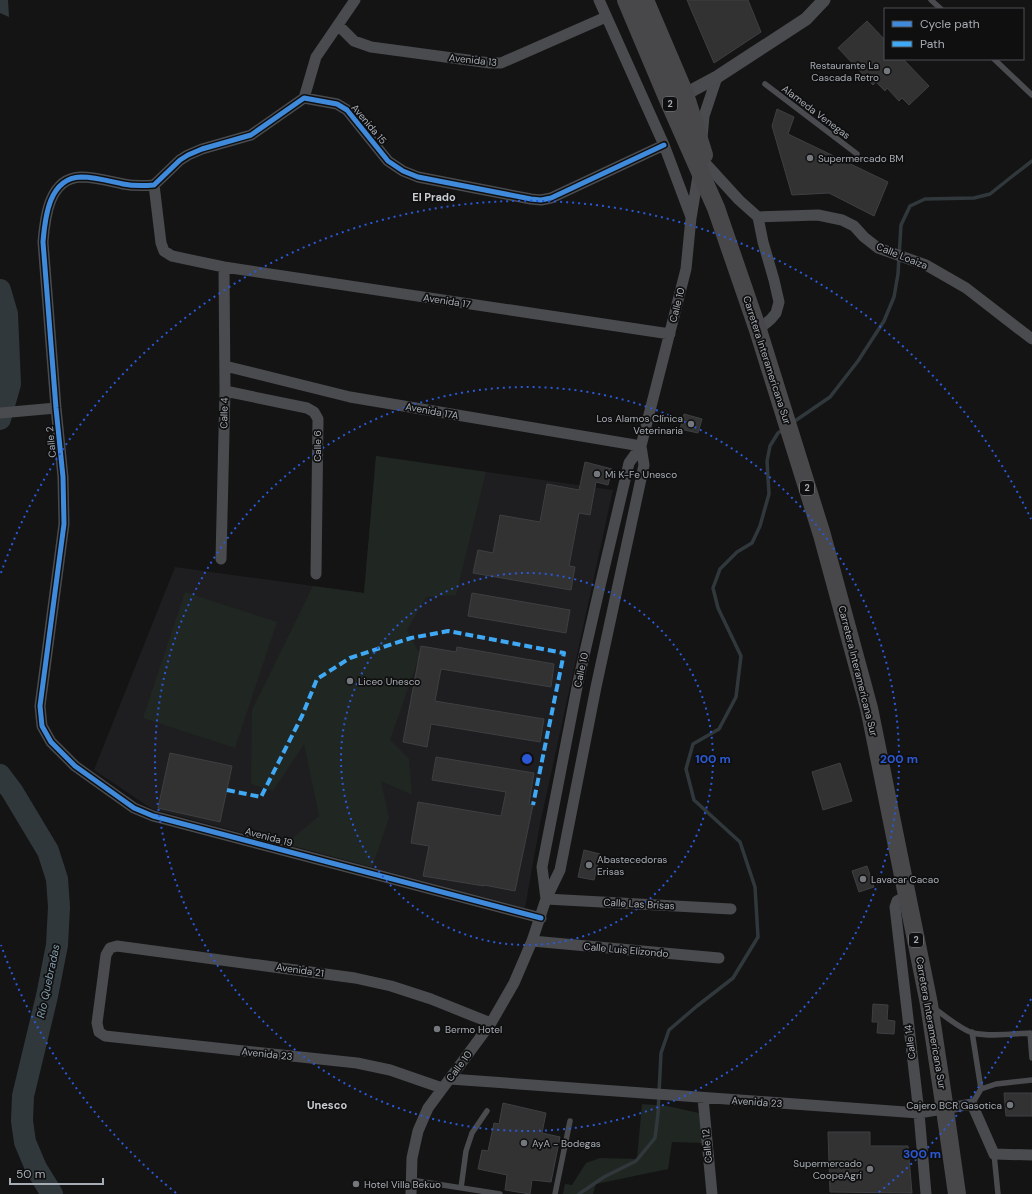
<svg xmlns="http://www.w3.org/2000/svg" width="1032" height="1194" viewBox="0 0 1032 1194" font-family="'DM Sans',sans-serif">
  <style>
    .built { fill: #1e1e20 }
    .green { fill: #202621 }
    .water { fill: #30383c }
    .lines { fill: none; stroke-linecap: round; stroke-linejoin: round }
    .stream { stroke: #30383c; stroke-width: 3.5 }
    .river { stroke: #30383c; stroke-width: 22 }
    .building { fill: #323233; stroke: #3d3f41 }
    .service { stroke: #4a4b4e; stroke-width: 5.5 }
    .minor { stroke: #4a4b4e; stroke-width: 11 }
    .tertiary { stroke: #4a4b4e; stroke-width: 13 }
    .trunk { stroke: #48484a; stroke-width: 18 }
    .quiet { stroke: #3fa9f5; stroke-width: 4; stroke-dasharray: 8 4; stroke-linecap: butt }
    .cycleway-casing { stroke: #0f0f10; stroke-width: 8 }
    .cycleway { stroke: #408adc; stroke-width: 5 }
    .ring { fill: none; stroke: #2b58d4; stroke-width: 2; stroke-dasharray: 2 4 }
    .poi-dot { fill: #74777c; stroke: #0f0f10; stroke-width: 1.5 }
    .labels { text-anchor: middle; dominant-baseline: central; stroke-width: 3.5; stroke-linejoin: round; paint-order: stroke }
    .shield { fill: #0f0f10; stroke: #797e83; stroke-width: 1 }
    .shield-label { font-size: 9px; font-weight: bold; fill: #a7adb4 }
    .street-label { font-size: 10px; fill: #a7adb4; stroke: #0f0f10 }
    .poi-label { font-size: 10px; fill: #a7adb4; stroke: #0f0f10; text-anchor: start }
    .neighbourhood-label { font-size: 11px; font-weight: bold; fill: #c8cbd0; stroke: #0f0f10 }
    .water-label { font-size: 11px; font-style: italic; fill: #829dab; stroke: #0f0f10 }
    .centre { fill: #2b58d4; stroke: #0f0f10; stroke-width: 2 }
    .ring-label { font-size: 12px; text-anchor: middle; font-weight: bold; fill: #2b58d4; stroke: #0f0f10; stroke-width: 3.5; stroke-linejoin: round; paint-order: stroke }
  </style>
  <rect width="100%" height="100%" fill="#141415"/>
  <!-- built -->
  <path class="built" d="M376,456l237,34 -73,334 -15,84 -373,-99 -58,-39 81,-203 189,26z"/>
  <!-- green -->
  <path class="green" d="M376,456l110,16 -30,123 -30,2 -19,33 13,24 -30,86 19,19 3,36 -31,-14 8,37 -17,49 -86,-23 33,-28 -15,-72 -31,47 -22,-7 1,-74 61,-124 51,7z
    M185,592l92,30 -42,126 -92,-30z
    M642,1104l25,2 32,7 3,30 -30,-1 -4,27 -72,15 -3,10h-30l2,-10 7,1 14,-22 14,-5 37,1z"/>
  <!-- water -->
  <path class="water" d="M0,0h8l1,17 -9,-4z"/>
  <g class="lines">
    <!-- stream -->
    <path class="stream" d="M792,423l38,-26 28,-36 26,-40 10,-24 4,-23 3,-49 9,-19 15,-7 49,-1 16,-4 20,-16 22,-17
      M579,1194l25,-17 32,-16 19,-23 3,-24 3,-61 8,-23 28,-24 36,-28 25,-41 -3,-50 -15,-45 -46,-42 -8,-31 7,-25 26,-15 17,-32 5,-41 -23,-48 -5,-20 7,-19 17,-17 15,-9 8,-17 9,-32 -2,-33 3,-15 8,-13 6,-4"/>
    <!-- river -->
    <path class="river" d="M0,290l7,24 3,70 -10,35
      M0,775l12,16 36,60 9,28 2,28 -2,38 -10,51 -24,100 -1,25 3,21 11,26 16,26"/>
  </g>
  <!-- building -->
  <path class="building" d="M687,0h61l13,32 -47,31z
    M867,21l18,19v19h18l26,27 -20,19 -7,-7 -3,3 -12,-13 -2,3 -9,-9 -3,3 -35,-37z
    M777,109l17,8 -6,17 100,48 -14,34 -45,-23 -37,2 -20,-69z
    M684,414l18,5 -4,14 -18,-4z
    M585,462l27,7 -4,16 -12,-3 -6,33 -11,-2 -10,53 6,1 -4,23 -98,-17 5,-23 15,3 7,-38 40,7 7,-38 32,6z
    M472,593l98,17 -4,23 -98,-17z
    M421,646l35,6 1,-5 97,17 -3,23 -110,-18 -6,32 109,18 -4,23 -109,-18 -4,23 -24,-5z
    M170,753l62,13 -12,56 -62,-14z
    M436,757l98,16 -5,31 4,1 -18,86 -31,-6v1l-61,-10 6,-30 -18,-3 7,-41 83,14 5,-24 -74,-12z
    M840,763l12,38 -29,9 -11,-38z
    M584,850l16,4 -6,26 -16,-3z
    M867,866l7,21 -15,5 -7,-21z
    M873,1004l15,1 -1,15 8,1 -1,13 -17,-1 1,-11h-6z
    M1004,1093h28v23h-26z
    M503,1103l43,10 -4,20 18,4 -9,45 -19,-2 -2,14 -25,-4 2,-15 -29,-6 4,-19 6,1 6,-28 5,1z
    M828,1132h42v14h38l4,47 -82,-1z"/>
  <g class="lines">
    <!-- service -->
    <path class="service" d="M931,0l10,9
      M994,59l38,36
      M765,84l92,70
      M934,1008c11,8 26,21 39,25 18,4 38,1 57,0l2,25
      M981,1089l15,-5 36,-4
      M972,1104l9,-15 -9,-57
      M994,1154l4,40
      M411,1180l89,14
      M461,1188l5,-37 6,-18 15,-22
      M555,1194l15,-73"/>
    <!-- minor -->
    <path class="minor" d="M599,0l65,145 27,72
      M338,25l16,16 17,6 119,16h11l105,-46
      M304,98l12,-41 39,-57
      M702,138l2,-22 13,-39
      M154,185l7,58 3,8 8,5 52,11 446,67
      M758,217l60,-2 24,5 12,6 10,11 14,11 48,17 40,23 66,51
      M225,366l125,31 291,49
      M225,391l82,17 7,4 4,7 -2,155
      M0,413l56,-5
      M221,559l4,-168 -1,-124
      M907,896l-10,5 -2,6 24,206 7,81
      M546,899l-4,-32 36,-185 22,-96 29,-123 12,-17
      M546,899l185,10
      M541,918l-388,-102 -19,-8 -59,-42 -24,-24 -9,-16 -2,-20 24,-182 -1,-47 -7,-69 -13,-166c2,-25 6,-64 38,-65 14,0 28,4 42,7 10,2 20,2 31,1l26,-25 8,-5 14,-6 49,-14 53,-37 33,6 10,6 41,51 15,10 15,6 113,22 10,1 10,-2 113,-53
      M532,941l187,17
      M450,1079l469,34 53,-9 22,50 38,1
      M442,1088l-52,-18 -33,-7 -252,-27 -6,-4 -2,-9 9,-68 4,-7 7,-2 238,32 36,8 40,13 60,24
      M703,1098l9,96
      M411,1194l1,-36 6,-27 10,-23 63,-85 23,-40 18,-42 14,-42 14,-29 36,-183 48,-222 -3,-19 45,-177 5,-51 8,-48 8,-5 32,35 19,17 5,25 11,38 5,22 -3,11 -5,6 -13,11"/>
    <!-- tertiary -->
    <path class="tertiary" d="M678,98l39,-21 89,-58 18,-19"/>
    <!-- trunk -->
    <path class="trunk" d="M626,0l43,102 47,106 42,122 64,205 47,173 13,64 47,232 16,106 12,84
      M645,0l40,94 19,61"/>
    <!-- quiet -->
    <path class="quiet" d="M227,790l34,7 41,-81 15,-37 33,-21 61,-20 37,-7 116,22 -31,152"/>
    <defs>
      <path id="cycleway" d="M541,918l-388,-102 -19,-8 -59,-42 -24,-24 -9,-16 -2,-20 24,-182 -1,-47 -7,-69 -13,-166c2,-25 6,-64 38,-65 14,0 28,4 42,7 10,2 20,2 31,1l26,-25 8,-5 14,-6 49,-14 53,-37 33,6 10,6 41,51 15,10 15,6 113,22 10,1 10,-2 113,-53"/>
    </defs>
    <!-- cycleway casing -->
    <use href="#cycleway" class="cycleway-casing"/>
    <!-- cycleway -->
    <use href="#cycleway" class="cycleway"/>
  </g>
  <!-- distance rings -->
  <g class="ring">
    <circle cx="527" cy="759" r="186"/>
    <circle cx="527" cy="759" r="372"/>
    <path d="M1031 999A558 558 0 0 1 878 1193M176 1193A558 558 0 0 1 1 945M1 573A558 558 0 0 1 1031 519"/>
  </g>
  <!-- markers -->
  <g class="poi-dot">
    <circle cx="887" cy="71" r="4"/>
    <circle cx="810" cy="158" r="4"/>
    <circle cx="691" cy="424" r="4"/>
    <circle cx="597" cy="474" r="4"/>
    <circle cx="350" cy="681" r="4"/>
    <circle cx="589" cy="865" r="4"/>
    <circle cx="863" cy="879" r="4"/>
    <circle cx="437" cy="1029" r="4"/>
    <circle cx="1010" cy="1105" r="4"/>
    <circle cx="524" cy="1143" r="4"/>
    <circle cx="870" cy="1169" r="4"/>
    <circle cx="356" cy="1184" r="4"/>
  </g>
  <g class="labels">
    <!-- shield labels -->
    <g class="shield">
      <rect x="663" y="97" width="14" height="14" rx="3"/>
      <rect x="800" y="481" width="14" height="14" rx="3"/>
      <rect x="909" y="933" width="14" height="14" rx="3"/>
    </g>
    <g class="shield-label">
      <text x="670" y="104">2</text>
      <text x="807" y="488">2</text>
      <text x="916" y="940">2</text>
    </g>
    <!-- street labels -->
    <g class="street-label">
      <text transform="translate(473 60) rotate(6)">Avenida 13</text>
      <text transform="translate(816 112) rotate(37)">Alameda Venegas</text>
      <text transform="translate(369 124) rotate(50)">Avenida 15</text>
      <text transform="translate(902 256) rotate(22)">Calle Loaiza</text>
      <text transform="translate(447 301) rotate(9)">Avenida 17</text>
      <text transform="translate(677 305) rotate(-76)">Calle 10</text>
      <text transform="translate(767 360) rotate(72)">Carretera Interamericana Sur</text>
      <text transform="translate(432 411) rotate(10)">Avenida 17A</text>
      <text transform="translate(224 413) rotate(-89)">Calle 4</text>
      <text transform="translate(51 442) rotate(-96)">Calle 2</text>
      <text transform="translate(317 446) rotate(-90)">Calle 6</text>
      <text transform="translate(581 670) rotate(-78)">Calle 10</text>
      <text transform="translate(858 671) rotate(76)">Carretera Interamericana Sur</text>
      <text transform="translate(269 837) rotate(15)">Avenida 19</text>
      <text transform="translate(639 904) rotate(3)">Calle Las Brisas</text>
      <text transform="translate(626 950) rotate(5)">Calle Luis Elizondo</text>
      <text transform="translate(300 970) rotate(8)">Avenida 21</text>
      <text transform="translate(931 1023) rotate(80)">Carretera Interamericana Sur</text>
      <text transform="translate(910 1042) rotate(-97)">Calle 14</text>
      <text transform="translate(267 1054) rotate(6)">Avenida 23</text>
      <text transform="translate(459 1066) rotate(-53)">Calle 10</text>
      <text transform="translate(757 1102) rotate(4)">Avenida 23</text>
      <text transform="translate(707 1146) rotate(-95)">Calle 12</text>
    </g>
    <!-- poi labels -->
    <g class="poi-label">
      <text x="879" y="65" text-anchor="end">Restaurante La<tspan x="879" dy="12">Cascada Retro</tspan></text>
      <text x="818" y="158">Supermercado BM</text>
      <text x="683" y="418" text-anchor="end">Los Alamos Clínica<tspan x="683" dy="12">Veterinaria</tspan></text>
      <text x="605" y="474">Mi K-Fe Unesco</text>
      <text x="358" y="681">Liceo Unesco</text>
      <text x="597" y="859">Abastecedoras<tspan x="597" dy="12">Erisas</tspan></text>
      <text x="871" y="879">Lavacar Cacao</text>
      <text x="445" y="1029">Bermo Hotel</text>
      <text x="1002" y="1105" text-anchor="end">Cajero BCR Gasotica</text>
      <text x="532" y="1143">AyA - Bodegas</text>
      <text x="862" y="1163" text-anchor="end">Supermercado<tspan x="862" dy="12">CoopeAgri</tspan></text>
      <text x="364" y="1184">Hotel Villa Bekuo</text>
    </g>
    <!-- neighbourhood labels -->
    <g class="neighbourhood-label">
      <text x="434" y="197">El Prado</text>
      <text x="327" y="1105">Unesco</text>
    </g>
    <!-- water labels -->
    <g class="water-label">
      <text transform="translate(48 981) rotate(-78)">Río Quebradas</text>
    </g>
  </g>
  <circle cx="527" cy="759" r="6" class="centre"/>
  <g class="ring-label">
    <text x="713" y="763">100 m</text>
    <text x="899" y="763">200 m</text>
    <text x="922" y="1158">300 m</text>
  </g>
  <!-- legend -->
  <rect x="884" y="8" width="140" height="52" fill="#0f0f10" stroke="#4c4e52"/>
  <rect x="892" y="21" width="20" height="6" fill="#408adc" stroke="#4c4e52"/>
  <text x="920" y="28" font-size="12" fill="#a7adb4">Cycle path</text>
  <rect x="892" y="41" width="20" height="6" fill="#3fa9f5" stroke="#4c4e52"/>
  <text x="920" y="48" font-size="12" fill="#a7adb4">Path</text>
  <!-- scale -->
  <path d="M10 1178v6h93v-6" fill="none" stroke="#a7adb4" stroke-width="2"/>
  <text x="16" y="1178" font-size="12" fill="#a7adb4" stroke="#0f0f10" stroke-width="3" paint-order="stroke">50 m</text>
</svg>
